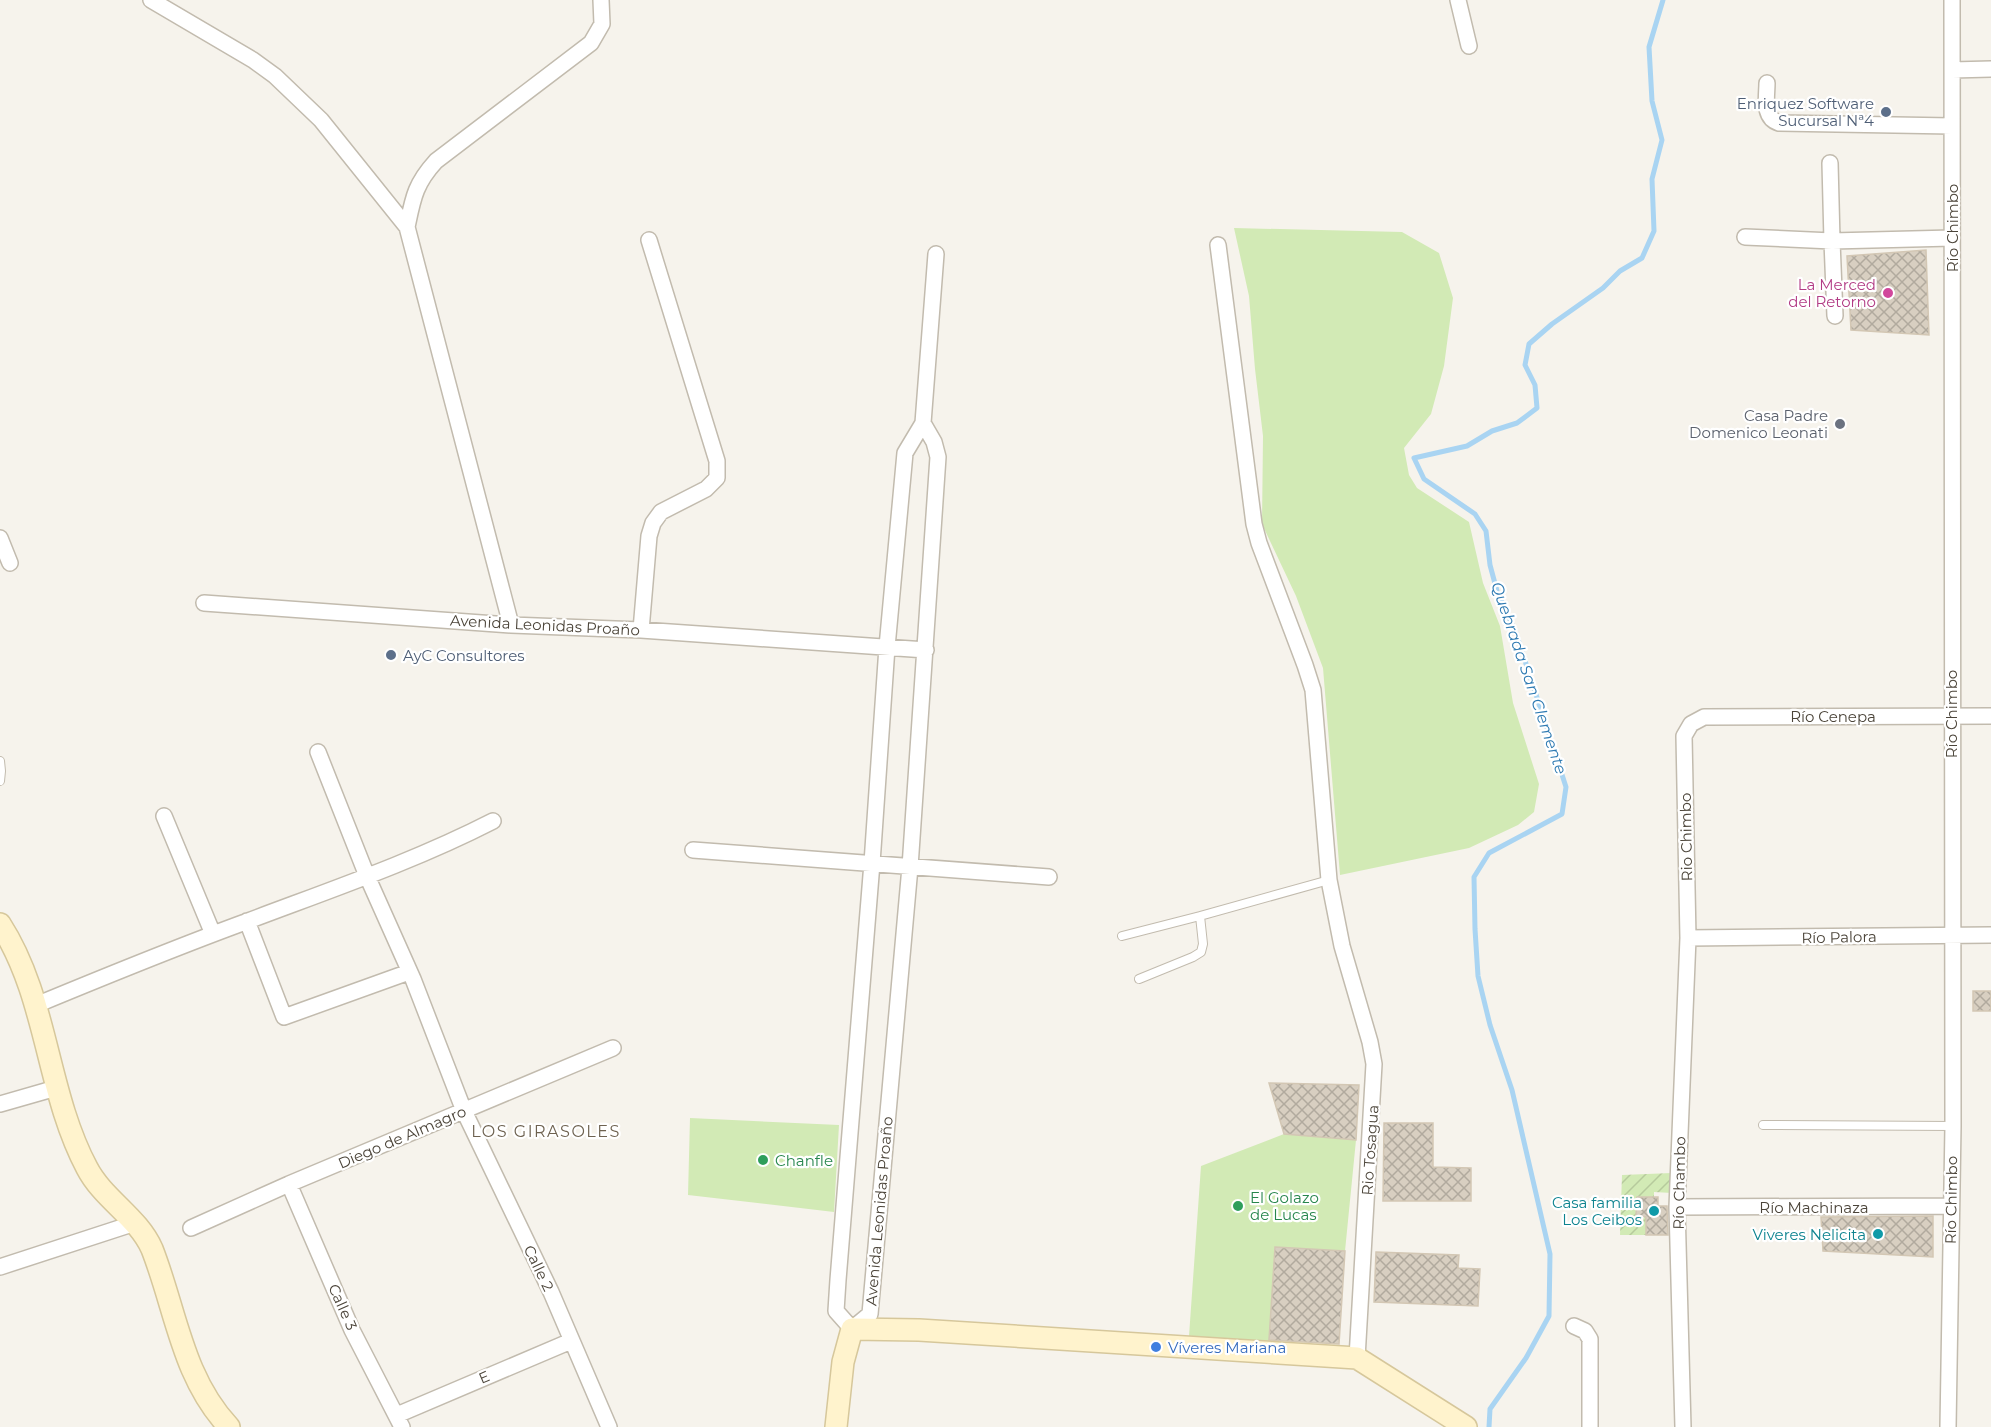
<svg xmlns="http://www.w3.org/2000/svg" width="1991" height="1427" viewBox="0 0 1991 1427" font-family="Montserrat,sans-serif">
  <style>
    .park { fill: #d2eab5 }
    .garden { fill: url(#garden-furrows) }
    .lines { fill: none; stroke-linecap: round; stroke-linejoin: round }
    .stream { stroke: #a9d4f2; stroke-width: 5 }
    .building { fill: url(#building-cross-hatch); stroke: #d3c7b4; stroke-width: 1.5 }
    .lane-casing { stroke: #c2bbae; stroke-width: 10 }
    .street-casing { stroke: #c2bbae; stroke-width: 18 }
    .secondary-casing { stroke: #d6c79b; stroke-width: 24 }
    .lane { stroke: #fff; stroke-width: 8 }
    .street { stroke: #fff; stroke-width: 15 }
    .secondary { stroke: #fff3cd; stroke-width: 21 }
    .service-dot { fill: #5c6f8a; stroke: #fff; stroke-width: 2 }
    .hotel-dot { fill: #d1479c; stroke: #fff; stroke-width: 2 }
    .worship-dot { fill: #6b7280; stroke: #fff; stroke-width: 2 }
    .leisure-dot { fill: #2e9e5b; stroke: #fff; stroke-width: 2 }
    .culture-dot { fill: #0f9aa8; stroke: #fff; stroke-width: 2 }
    .shop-dot { fill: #3f7fe0; stroke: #fff; stroke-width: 2 }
    .labels { text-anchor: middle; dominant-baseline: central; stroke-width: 4.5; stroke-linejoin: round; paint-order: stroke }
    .service-label { font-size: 15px; fill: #4e5e75; stroke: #fff; text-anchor: end }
    .street-label { font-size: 15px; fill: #4b4439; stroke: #fff }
    .hotel-label { font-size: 15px; fill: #b23c85; stroke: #fff; text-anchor: end }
    .worship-label { font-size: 15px; fill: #5b616d; stroke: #fff; text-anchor: end }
    .leisure-label { font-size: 15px; fill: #27864d; stroke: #fff; text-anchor: start }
    .culture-label { font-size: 15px; fill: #0d838f; stroke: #fff; text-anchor: end }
    .shop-label { font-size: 15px; fill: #366cbe; stroke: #fff; text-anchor: start }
    .water-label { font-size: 16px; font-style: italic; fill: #2e7ab2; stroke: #fff }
    .neighbourhood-label { font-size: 16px; letter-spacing: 1.5px; fill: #6e6250; stroke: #fff }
  </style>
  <defs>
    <pattern id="garden-furrows" width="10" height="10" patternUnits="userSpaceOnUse" patternTransform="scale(1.5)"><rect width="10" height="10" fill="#d2eab5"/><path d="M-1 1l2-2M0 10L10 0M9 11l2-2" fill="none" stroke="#b6ca9c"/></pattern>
    <pattern id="building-cross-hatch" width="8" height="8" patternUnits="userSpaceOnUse" patternTransform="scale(1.5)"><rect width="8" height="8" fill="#d8cfc1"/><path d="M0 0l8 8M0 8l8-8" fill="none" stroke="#b1aa9e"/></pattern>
  </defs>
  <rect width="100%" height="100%" fill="#f6f3ec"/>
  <!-- park -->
  <path class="park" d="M1234,228l168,4 37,21 14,45 -9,68 -13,48 -27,34 5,27 8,13 52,34 14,61 17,43 13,77 26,81 -5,28 -16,13 -49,23 -129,27 -17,-207 -27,-72 -34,-72 1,-88 -8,-67 -6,-73z
    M690,1118l149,7 -5,87 -146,-17z
    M1284,1134l72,6 -11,111 -70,-4 -6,95 -80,-6 12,-170z"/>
  <!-- garden -->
  <path class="garden" d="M1672,1173v20l-18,-1v5h-17l-1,19 10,1v18h-26l2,-60z"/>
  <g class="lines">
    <!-- stream -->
    <path class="stream" d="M1489,1427l1,-18 36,-51 23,-42 1,-62 -38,-164 -22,-65 -12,-49 -3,-47 -1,-52 15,-24 73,-39 4,-27 -50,-154 -19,-42 -7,-26 -4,-34 -11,-17 -51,-35 -10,-21 53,-12 25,-15 25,-8 20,-15 -2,-23 -10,-20 4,-21 23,-20 51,-36 17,-17 22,-13 12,-27 -2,-52 10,-39 -10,-39 -3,-54 14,-47"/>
  </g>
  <!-- building -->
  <path class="building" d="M1926,250l3,85 -78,-5 -4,-74z
    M1973,991h18v20h-18z
    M1269,1083l90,2 -3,55 -72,-6z
    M1384,1123h49v44l38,1v33h-88z
    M1637,1197h21v9h9l1,29h-22v-18l-10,-1z
    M1933,1216v41l-110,-6 -2,-34z
    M1275,1247l70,4 -6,93 -70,-4z
    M1376,1252l83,3 -1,13 22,1 -2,37 -104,-4z"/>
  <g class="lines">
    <defs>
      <path id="lane" d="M0,761l1,10 -1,10
        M1122,936l78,-20
        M1139,979l54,-22 8,-5 2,-8 -3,-28 129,-36
        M1763,1125l190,1"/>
      <path id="street" d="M151,0l102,60 22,16 46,44 86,107
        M1458,0l11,46
        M1952,70l39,-1
        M1767,83c0,14 -5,35 12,40l173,3
        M1745,237l87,4 -2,-78
        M1218,245l36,279 5,19 46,122 8,25 16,190 13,66 28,96 4,22 -17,294
        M1835,316l-3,-75 120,-3
        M923,423l11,19 4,15 -28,410 -40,447 -18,15 -16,-18 2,-31 34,-417 15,-216 18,-194 18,-30 13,-169
        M0,538l10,25
        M204,603l307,22 130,5 285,20
        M511,625l-104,-398c6,-29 8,-43 29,-66l155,-118 11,-19 -1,-24
        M641,630l8,-94 4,-13 8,-11 45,-23 11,-11v-17l-68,-221
        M318,752l49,124 46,103 51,132 87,181 58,135
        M164,816l49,118
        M693,850l356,27
        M247,921l37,96 125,-45
        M1688,938l303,-3
        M36,1005c70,-29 141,-58 212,-84 82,-31 167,-60 245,-100
        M0,1104l56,-16
        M289,1184l63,146 50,97
        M1677,1207l274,-1
        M191,1228l98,-44 324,-136
        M0,1267l135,-44
        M1574,1326l11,5 5,8v88
        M397,1415l174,-74
        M1683,1427l-6,-220 11,-269 -4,-202 7,-12 13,-7 287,-1
        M1948,1427l5,-301 -1,-1126"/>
      <path id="secondary" d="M0,924c48,74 46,167 87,244 16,31 51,49 65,81 24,61 30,128 77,178
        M836,1427l7,-65 9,-33 67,1 438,28 109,69"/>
    </defs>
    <!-- lane casing -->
    <use href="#lane" class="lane-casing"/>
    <!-- street casing -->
    <use href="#street" class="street-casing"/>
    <!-- secondary casing -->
    <use href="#secondary" class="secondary-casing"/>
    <!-- lane -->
    <use href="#lane" class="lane"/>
    <!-- street -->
    <use href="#street" class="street"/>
    <!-- secondary -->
    <use href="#secondary" class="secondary"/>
  </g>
  <!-- markers -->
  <g class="service-dot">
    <circle cx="1886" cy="112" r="6"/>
    <circle cx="391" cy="655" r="6"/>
  </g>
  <circle class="hotel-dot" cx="1888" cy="293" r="6"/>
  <circle class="worship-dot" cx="1840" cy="424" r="6"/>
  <g class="leisure-dot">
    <circle cx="763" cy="1160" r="6"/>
    <circle cx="1238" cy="1206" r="6"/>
  </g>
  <g class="culture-dot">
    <circle cx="1654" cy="1211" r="6"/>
    <circle cx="1878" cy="1234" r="6"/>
  </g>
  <circle class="shop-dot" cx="1156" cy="1347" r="6"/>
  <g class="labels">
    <!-- service labels -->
    <g class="service-label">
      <text x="1874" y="103">Enriquez Software<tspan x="1874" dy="17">Sucursal Nª4</tspan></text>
      <text x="403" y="655" text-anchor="start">AyC Consultores</text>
    </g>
    <!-- street labels -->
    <g class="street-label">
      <text transform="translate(1952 228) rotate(-90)">Río Chimbo</text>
      <text transform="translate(545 625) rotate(3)">Avenida Leonidas Proaño</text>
      <text transform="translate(1951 714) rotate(-90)">Río Chimbo</text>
      <text x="1833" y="716">Río Cenepa</text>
      <text transform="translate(1686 837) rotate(-91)">Rio Chimbo</text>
      <text transform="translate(1839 937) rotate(-1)">Río Palora</text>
      <text transform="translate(402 1137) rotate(-23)">Diego de Almagro</text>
      <text transform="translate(1370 1150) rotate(-86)">Rio Tosagua</text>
      <text transform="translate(1679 1183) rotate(-89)">Río Chambo</text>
      <text transform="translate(1951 1200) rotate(-89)">Río Chimbo</text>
      <text x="1814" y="1207">Río Machinaza</text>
      <text transform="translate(879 1211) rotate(-85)">Avenida Leonidas Proaño</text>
      <text transform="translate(539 1268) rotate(64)">Calle 2</text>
      <text transform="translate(343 1307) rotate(66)">Calle 3</text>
      <text transform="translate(484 1377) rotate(-23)">E</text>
    </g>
    <!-- hotel labels -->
    <g class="hotel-label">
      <text x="1876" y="284">La Merced<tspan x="1876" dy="17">del Retorno</tspan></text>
    </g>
    <!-- worship labels -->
    <g class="worship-label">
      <text x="1828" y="415">Casa Padre<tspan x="1828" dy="17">Domenico Leonati</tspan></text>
    </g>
    <!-- leisure labels -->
    <g class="leisure-label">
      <text x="775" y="1160">Chanfle</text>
      <text x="1250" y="1197">El Golazo<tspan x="1250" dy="17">de Lucas</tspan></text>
    </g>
    <!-- culture labels -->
    <g class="culture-label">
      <text x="1642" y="1202">Casa familia<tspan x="1642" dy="17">Los Ceibos</tspan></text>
      <text x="1866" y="1234">Viveres Nelicita</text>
    </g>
    <!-- shop labels -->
    <g class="shop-label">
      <text x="1168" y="1347">Víveres Mariana</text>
    </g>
    <!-- water labels -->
    <g class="water-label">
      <text transform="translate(1529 678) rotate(71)">Quebrada San Clemente</text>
    </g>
    <!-- neighbourhood labels -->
    <g class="neighbourhood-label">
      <text x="546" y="1131">LOS GIRASOLES</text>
    </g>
  </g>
</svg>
